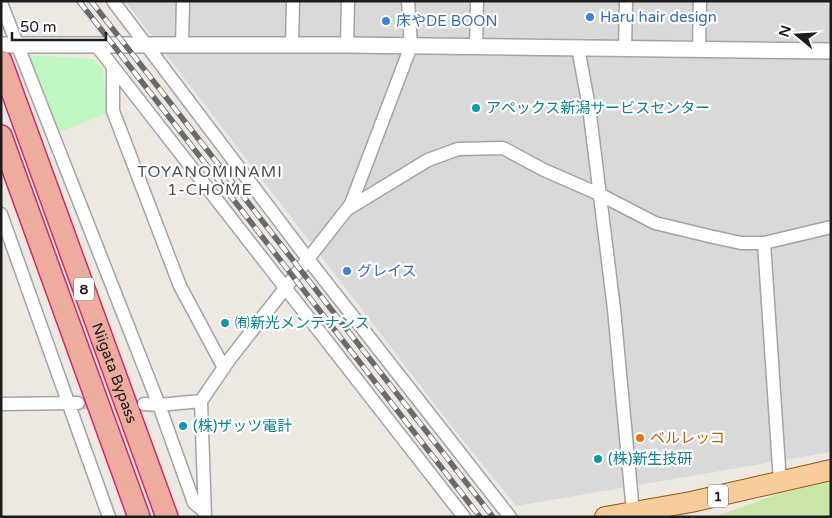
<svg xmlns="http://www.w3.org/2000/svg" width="832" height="518" viewBox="0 0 832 518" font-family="'Varela Round','Noto Sans JP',sans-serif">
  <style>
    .residential { fill: #dad9d9 }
    .grass { fill: #cae6a9 }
    .park { fill: #bff7c1 }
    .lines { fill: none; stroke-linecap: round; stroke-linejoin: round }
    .minor-tunnel { stroke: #c3c0ba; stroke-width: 12; stroke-dasharray: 12 6; stroke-linecap: butt }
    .minor-casing { stroke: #a3a3a3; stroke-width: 15 }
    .tertiary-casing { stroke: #a3a3a3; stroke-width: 18 }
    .primary-casing { stroke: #8f5b05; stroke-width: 22 }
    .trunk-casing { stroke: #d02a6b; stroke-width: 24 }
    .minor { stroke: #fff; stroke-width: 12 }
    .tertiary { stroke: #fff; stroke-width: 15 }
    .primary { stroke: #f8cc9c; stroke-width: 20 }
    .trunk { stroke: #eeac9e; stroke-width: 21 }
    .rail-casing { stroke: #6a6a6a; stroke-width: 5.5 }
    .rail { stroke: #fff; stroke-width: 4; stroke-dasharray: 11; stroke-linecap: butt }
    .shop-dot { fill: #3f7fe0; stroke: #fff; stroke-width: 2 }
    .culture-dot { fill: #0f9aa8; stroke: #fff; stroke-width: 2 }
    .food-dot { fill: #e8710a; stroke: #fff; stroke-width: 2 }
    .labels { text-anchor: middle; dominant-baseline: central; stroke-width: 4.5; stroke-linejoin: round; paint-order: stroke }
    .shield { fill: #fff; stroke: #606060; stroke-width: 1 }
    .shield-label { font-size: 14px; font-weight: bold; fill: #1c1c1c }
    .shop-label { font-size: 15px; fill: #366cbe; stroke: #fff; text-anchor: start }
    .culture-label { font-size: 15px; fill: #0d838f; stroke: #fff; text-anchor: start }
    .street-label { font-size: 15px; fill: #1c1c1c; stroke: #fff }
    .food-label { font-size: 15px; fill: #c56008; stroke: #fff; text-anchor: start }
    .neighbourhood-label { font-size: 16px; letter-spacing: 1px; fill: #4f4f4f; stroke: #fff }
  </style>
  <rect width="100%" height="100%" fill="#ede9e2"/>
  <!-- residential -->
  <path class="residential" d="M125,1h706v451l-315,54 -67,-83z"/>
  <!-- grass -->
  <path class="grass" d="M831,474v42l-117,1 75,-27 -2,-4z"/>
  <!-- park -->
  <path class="park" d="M28,55l66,4 9,10 3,45 -49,19z"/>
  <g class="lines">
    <!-- minor-tunnel -->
    <path class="minor-tunnel" d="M78,403l53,1"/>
    <defs>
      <path id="minor" d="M113,1l195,258 202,258
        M1,3l158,402 35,98 10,8
        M96,45l368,472
        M347,45l1,-44
        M182,46l1,-45
        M292,46l1,-45
        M476,47l1,-46
        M578,48l11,59 25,202 19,203
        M625,49l1,-48
        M699,50l1,-49
        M113,69v42l67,175 44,82
        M349,208l79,-48 30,-11 45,-1 41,22 55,24 56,29 54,13 32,7h23l67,-16
        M1,214l108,303
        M764,243l16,239
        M1,404l77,-1
        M144,404l15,1 42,-4
        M205,517l-4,-116 28,-41 122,-156 60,-158 -3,-45"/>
      <path id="tertiary" d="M1,45h346l484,6"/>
      <path id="primary" d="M605,517l86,-15 140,-32"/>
      <g id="trunk">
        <path id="s1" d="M1,61l166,456"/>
        <path d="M1,136l138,381"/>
      </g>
    </defs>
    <!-- minor casing -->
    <use href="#minor" class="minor-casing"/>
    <!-- tertiary casing -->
    <use href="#tertiary" class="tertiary-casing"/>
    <!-- primary casing -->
    <use href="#primary" class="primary-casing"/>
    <!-- trunk casing -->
    <use href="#trunk" class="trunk-casing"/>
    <!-- minor -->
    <use href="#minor" class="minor"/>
    <!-- tertiary -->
    <use href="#tertiary" class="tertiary"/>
    <!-- primary -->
    <use href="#primary" class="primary"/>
    <!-- trunk -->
    <use href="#trunk" class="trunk"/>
    <defs>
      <path id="rail" d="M79,1l401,516
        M91,1l402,516"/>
    </defs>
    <!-- rail casing -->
    <use href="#rail" class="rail-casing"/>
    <!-- rail -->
    <use href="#rail" class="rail"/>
  </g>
  <!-- markers -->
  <g class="shop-dot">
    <circle cx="590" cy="17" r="5"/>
    <circle cx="386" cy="21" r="5"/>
    <circle cx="347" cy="271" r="5"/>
  </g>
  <g class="culture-dot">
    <circle cx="476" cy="108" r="5"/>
    <circle cx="225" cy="323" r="5"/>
    <circle cx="183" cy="426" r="5"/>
    <circle cx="598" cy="459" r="5"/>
  </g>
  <circle class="food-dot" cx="640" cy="438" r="5"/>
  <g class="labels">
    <!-- shield labels -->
    <g class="shield">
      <rect x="74" y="277.5" width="20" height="23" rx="4"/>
      <rect x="708" y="484.5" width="20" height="23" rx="4"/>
    </g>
    <g class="shield-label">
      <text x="84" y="289">8</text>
      <text x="718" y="496">1</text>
    </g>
    <!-- shop labels -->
    <g class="shop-label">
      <text x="600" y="17">Haru hair design</text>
      <text x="396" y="21">床やDE BOON</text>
      <text x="357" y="271">グレイス</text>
    </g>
    <!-- culture labels -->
    <g class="culture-label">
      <text x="486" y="108">アペックス新潟サービスセンター</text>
      <text x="235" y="323">㈲新光メンテナンス</text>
      <text x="193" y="426">(株)ザッツ電計</text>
      <text x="608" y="459">(株)新生技研</text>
    </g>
    <!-- street labels -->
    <g class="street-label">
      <text stroke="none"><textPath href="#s1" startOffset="332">Niigata Bypass</textPath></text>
    </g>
    <!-- food labels -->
    <g class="food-label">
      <text x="650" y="438">ベルレッコ</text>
    </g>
    <!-- neighbourhood labels -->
    <g class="neighbourhood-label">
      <text x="210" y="172">TOYANOMINAMI<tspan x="210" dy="18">1-CHOME</tspan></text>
    </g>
  </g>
  <!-- border -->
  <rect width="832" height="518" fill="none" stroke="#1c1c1c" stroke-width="5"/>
  <!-- north arrow -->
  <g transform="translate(797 35) rotate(288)" stroke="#ffffff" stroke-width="4" paint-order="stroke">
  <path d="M0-4L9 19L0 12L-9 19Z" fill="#1c1c1c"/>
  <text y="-8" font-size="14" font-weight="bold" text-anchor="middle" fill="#1c1c1c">N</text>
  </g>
  <!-- scale -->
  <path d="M12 32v8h94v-8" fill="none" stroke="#1c1c1c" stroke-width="2.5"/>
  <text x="20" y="32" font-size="15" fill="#1c1c1c" stroke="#ffffff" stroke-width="4" paint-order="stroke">50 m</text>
</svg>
